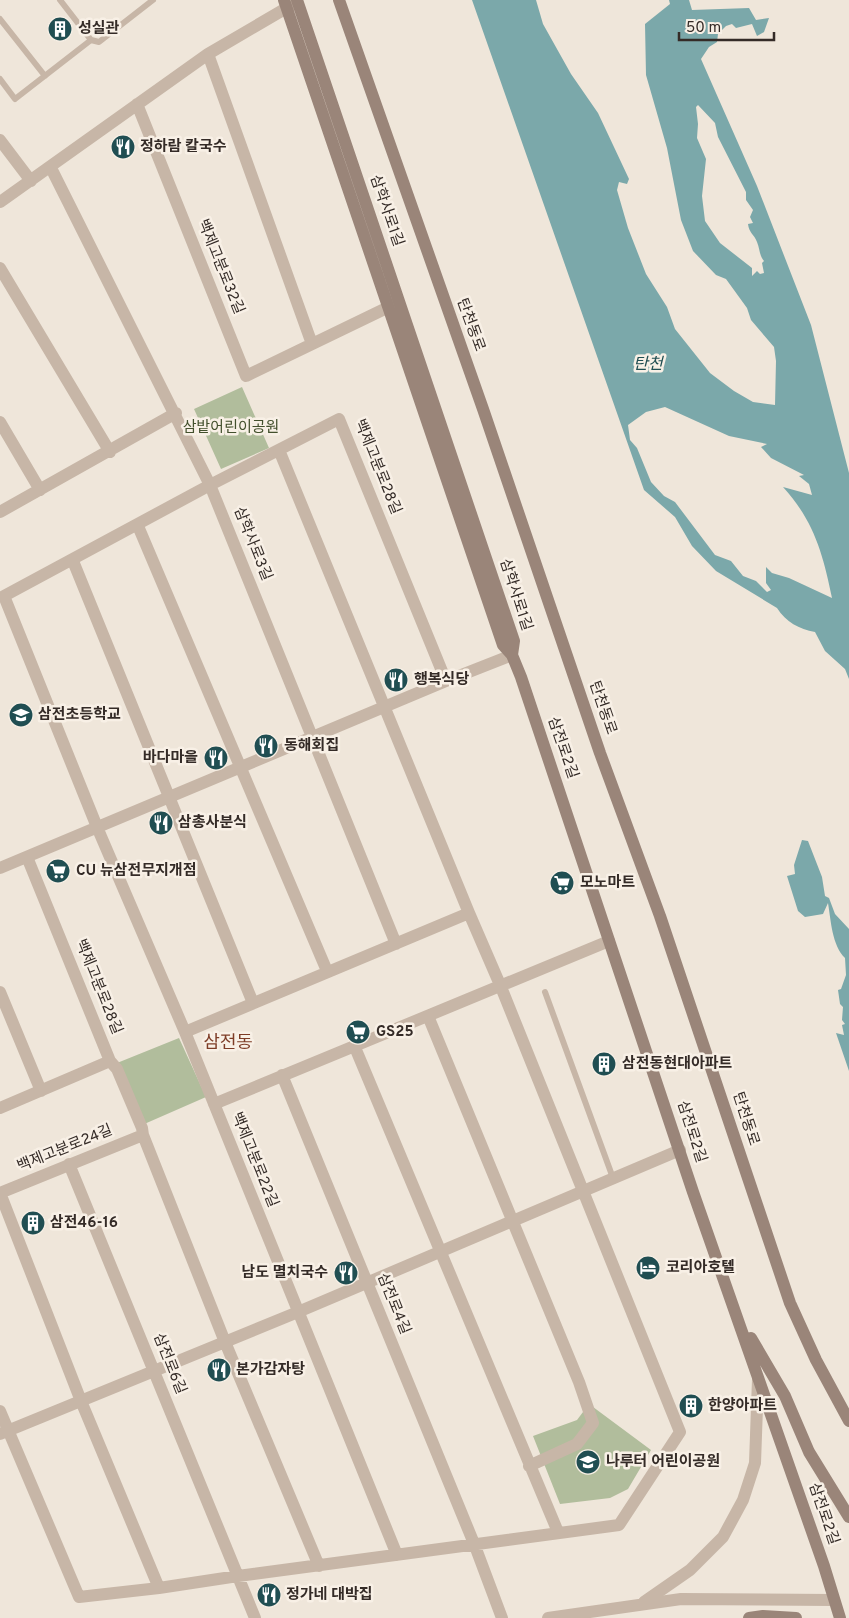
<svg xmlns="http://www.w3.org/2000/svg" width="849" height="1618" viewBox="0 0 849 1618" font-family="Overpass,'Noto Sans KR',sans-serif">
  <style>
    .green { fill: #b1bd9c }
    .water { fill: #7ba8aa; fill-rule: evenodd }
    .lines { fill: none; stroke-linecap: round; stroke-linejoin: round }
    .lane { stroke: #c7b6a7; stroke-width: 6 }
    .street { stroke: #c7b6a7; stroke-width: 12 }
    .secondary { stroke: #9a8579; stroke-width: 12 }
    .labels { text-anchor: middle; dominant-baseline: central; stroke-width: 5; stroke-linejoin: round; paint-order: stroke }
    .poi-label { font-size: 15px; font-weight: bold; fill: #342b27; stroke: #f8f0e6; text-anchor: start }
    .street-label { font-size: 15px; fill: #342b27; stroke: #f8f0e6 }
    .park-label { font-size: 15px; fill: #43502d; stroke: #f8f0e6 }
    .water-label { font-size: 16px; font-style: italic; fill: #204e52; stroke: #f8f0e6 }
    .quarter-label { font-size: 18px; fill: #7d3c26; stroke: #f8f0e6 }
  </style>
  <rect width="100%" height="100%" fill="#efe6da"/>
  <!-- green -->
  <path class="green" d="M242,387l27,61 -48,21 -27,-60z
    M179,1038l27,59 -64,28 -25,-62z
    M589,1404l62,46 -23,39 -18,9 -50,6 -27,-68 44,-16z"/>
  <!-- water -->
  <path class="water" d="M472,0h64l7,24 28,50 27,39 31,66 -2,5 -8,-2 -2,8 11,38 18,46 21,33 8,22 35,44 24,18 19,11 22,3 1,-44 -2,-14 -23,-27 -4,-12 -21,-29 -10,-4 -23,-24 -12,-31 -14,-72 -21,-73 -1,-51 25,-20 -1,-4h20l3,10 57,-2 7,12 13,-2 -5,14 -7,4 -5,-12 -16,4 -4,-4 -6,2 -8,8 -1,8 -8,5 -8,12 56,127 54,139 38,148v206l-4,-10 -20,-18 -10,-19c-16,-3 -29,-10 -38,-24l-61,-37 -24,-25 -17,-29 -31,-27zM698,105l17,18 3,14 28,55v8l7,10 -3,7 3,6 -5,1c1,9 6,10 9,18 3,7 2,13 7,19l-2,2 2,10 -4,1 -3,-3 -5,5v-8l-32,-25 -15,-22 -3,-25 4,-37 -9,-21 1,-14 -2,-17zM665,407l64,29 38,8 -6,3 10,11 33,17 -5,1 10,8 3,11 -29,-8c31,34 40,67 49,111l-43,-20 -17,-5 -6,-6v16l5,7 -4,2 -11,-11 -13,-5 -12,-15 -16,-6 -40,-53 -11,-6 -13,-14 -14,-34 -7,-8 -2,-15 18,-13z
    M802,840l6,1 14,36 3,19 4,2 6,16 14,15v142l-13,-38 8,2 -2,-10 3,-1 -3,-4 1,-13 -3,-3 -2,-14 3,-1 5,-14 -1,-17c-13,-13 -14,-37 -17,-55l-5,11 -18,3 -7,-6 -11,-35 8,-2 -1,-9z"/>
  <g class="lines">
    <!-- lane -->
    <path class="lane" d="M60,0l31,40 8,2 54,-42
      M0,19l45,57
      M0,79l15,20 76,-59
      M545,992l68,186"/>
    <!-- street -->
    <path class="street" d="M208,54l104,290
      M137,104l109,272 151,-73
      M0,140l31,41
      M51,168l159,317 186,459
      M0,202l208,-148 87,-51
      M0,268l110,184
      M0,422l40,68
      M0,512l176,-99
      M138,526l189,445
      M73,561l180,442
      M27,857l83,204 7,8 25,59 1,7 82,207 94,224
      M0,868l446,-187 66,-26
      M0,992l41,99
      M428,1016l151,366 14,41 -16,21 -48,22
      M185,1032l284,-119
      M354,1045l204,487
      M282,1075l193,471 27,72
      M214,1104l395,-163
      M0,1108l110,-47
      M69,1164l186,454
      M0,1193l81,208 78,187
      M0,1193l143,-58
      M0,1411l79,186 80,-9 79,-12 381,-51 61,-93 -179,-445 -32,-74 -190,-463
      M0,1434l298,-122 382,-162
      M397,1555l-212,-523 -88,-205 -93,-231 206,-111 129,-66 107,262
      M644,1602l46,-32 33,-33 20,-37 12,-37 3,-84
      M548,1618l133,-19 152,1"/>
    <!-- secondary -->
    <path class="secondary" d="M284,0l219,645 9,10 9,22 172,515 131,374 16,52
      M297,0l217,641 -2,14
      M339,0l144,409 117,344 60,163 130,387 26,57 33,61
      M751,1338l34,58 24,56 40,65
      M749,1618l14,-2 33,2"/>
  </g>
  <!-- icons -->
  <defs>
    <symbol id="building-disc" viewBox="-11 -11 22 22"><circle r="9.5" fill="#204e52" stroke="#f8f0e6"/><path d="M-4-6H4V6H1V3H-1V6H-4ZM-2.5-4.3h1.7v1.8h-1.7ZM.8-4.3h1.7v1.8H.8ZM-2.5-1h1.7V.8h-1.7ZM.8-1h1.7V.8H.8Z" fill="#fff"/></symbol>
    <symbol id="restaurant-disc" viewBox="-11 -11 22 22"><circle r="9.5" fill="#204e52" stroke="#f8f0e6"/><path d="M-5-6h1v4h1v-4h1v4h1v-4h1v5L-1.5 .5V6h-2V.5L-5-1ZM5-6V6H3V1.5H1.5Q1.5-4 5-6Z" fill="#fff"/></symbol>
    <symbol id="school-disc" viewBox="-11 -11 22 22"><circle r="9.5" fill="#204e52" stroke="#f8f0e6"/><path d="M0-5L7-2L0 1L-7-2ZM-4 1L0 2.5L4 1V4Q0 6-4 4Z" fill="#fff"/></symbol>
    <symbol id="supermarket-disc" viewBox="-11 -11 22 22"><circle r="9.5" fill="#204e52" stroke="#f8f0e6"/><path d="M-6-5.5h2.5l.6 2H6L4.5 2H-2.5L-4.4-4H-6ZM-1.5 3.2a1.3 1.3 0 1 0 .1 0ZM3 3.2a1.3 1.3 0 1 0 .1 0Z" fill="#fff"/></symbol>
    <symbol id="hotel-disc" viewBox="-11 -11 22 22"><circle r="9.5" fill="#204e52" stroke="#f8f0e6"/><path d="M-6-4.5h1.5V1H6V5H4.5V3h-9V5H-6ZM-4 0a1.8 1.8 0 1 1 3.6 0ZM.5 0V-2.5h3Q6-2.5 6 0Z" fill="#fff"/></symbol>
  </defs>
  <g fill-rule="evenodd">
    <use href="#building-disc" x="46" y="15" width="28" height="28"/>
    <use href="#restaurant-disc" x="109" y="133" width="28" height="28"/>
    <use href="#restaurant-disc" x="382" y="666" width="28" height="28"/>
    <use href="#school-disc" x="7" y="701" width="28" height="28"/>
    <use href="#restaurant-disc" x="252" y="732" width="28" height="28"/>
    <use href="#restaurant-disc" x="202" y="744" width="28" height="28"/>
    <use href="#restaurant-disc" x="147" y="809" width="28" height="28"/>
    <use href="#supermarket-disc" x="44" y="857" width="28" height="28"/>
    <use href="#supermarket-disc" x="548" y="869" width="28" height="28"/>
    <use href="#supermarket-disc" x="344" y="1018" width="28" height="28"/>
    <use href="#building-disc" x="590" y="1050" width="28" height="28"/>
    <use href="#building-disc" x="19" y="1209" width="28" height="28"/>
    <use href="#hotel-disc" x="634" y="1254" width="28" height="28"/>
    <use href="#restaurant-disc" x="332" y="1259" width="28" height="28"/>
    <use href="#restaurant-disc" x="205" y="1356" width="28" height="28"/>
    <use href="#building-disc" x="677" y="1392" width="28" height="28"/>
    <use href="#school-disc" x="574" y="1448" width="28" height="28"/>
    <use href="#restaurant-disc" x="255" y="1581" width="28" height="28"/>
  </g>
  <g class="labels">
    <!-- poi labels -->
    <g class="poi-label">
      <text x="78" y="29">성실관</text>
      <text x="140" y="147">정하람 칼국수</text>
      <text x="414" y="680">행복식당</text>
      <text x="38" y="715">삼전초등학교</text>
      <text x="284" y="746">동해회집</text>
      <text x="198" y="758" text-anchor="end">바다마을</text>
      <text x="178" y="823">삼총사분식</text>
      <text x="76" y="871">CU 뉴삼전무지개점</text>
      <text x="580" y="883">모노마트</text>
      <text x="376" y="1032">GS25</text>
      <text x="622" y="1064">삼전동현대아파트</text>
      <text x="50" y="1223">삼전46-16</text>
      <text x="666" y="1268">코리아호텔</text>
      <text x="328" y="1273" text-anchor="end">남도 멸치국수</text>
      <text x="236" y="1370">본가감자탕</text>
      <text x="708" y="1406">한양아파트</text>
      <text x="606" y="1462">나루터 어린이공원</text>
      <text x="286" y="1595">정가네 대박집</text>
    </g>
    <!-- street labels -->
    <g class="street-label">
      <text transform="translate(386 211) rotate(71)">삼학사로1길</text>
      <text transform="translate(220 267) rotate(68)">백제고분로32길</text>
      <text transform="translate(470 325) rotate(70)">탄천동로</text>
      <text transform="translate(377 467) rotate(68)">백제고분로28길</text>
      <text transform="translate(252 544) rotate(68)">삼학사로3길</text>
      <text transform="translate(515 595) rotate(72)">삼학사로1길</text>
      <text transform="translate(602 708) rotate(71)">탄천동로</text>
      <text transform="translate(562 748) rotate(71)">삼전로2길</text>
      <text transform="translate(98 987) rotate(68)">백제고분로28길</text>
      <text transform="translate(745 1119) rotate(72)">탄천동로</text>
      <text transform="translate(691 1132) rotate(72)">삼전로2길</text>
      <text transform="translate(65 1149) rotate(-22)">백제고분로24길</text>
      <text transform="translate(254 1160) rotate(68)">백제고분로22길</text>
      <text transform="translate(393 1304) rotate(68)">삼전로4길</text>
      <text transform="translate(169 1364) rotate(68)">삼전로6길</text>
      <text transform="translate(823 1514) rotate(71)">삼전로2길</text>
    </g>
    <!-- park labels -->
    <g class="park-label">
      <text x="231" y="428">삼밭어린이공원</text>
    </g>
    <!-- water labels -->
    <g class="water-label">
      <text x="648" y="365">탄천</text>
    </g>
    <!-- quarter labels -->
    <g class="quarter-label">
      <text x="228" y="1043">삼전동</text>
    </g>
  </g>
  <!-- scale -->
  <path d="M679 32v8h95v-8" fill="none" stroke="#342b27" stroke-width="2.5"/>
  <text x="686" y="32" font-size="15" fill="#342b27" stroke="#f8f0e6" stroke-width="4" paint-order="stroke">50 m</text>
</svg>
